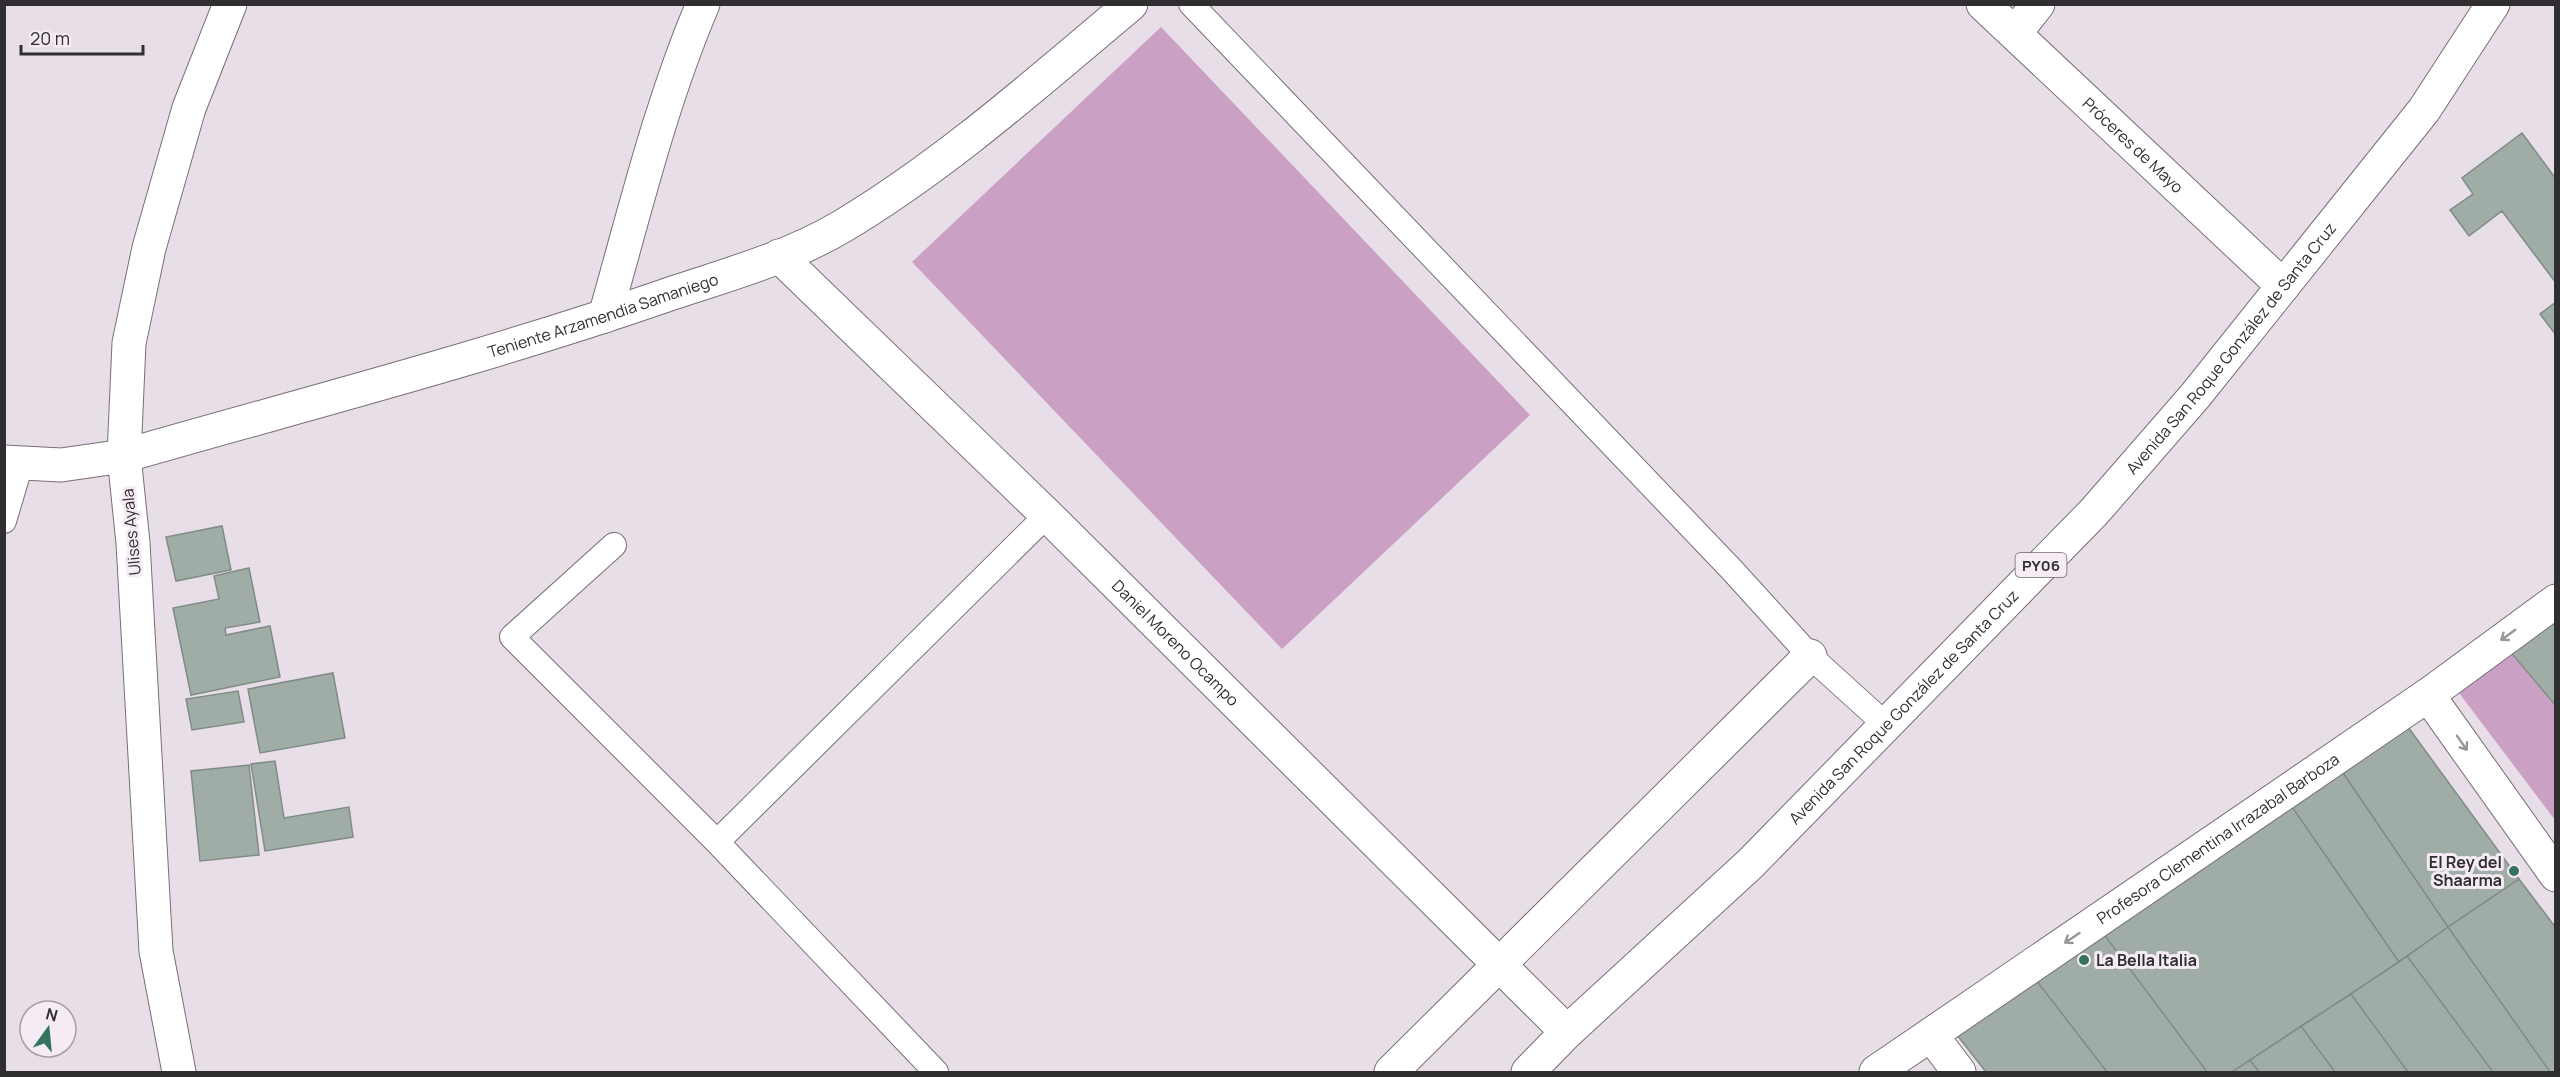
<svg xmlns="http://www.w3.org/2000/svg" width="2560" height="1077" viewBox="0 0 2560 1077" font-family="Manrope,sans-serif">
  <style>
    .green { fill: #caa1c5 }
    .building { fill: #a0ada7; stroke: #808b87; stroke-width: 1.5 }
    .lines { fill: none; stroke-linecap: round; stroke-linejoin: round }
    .lane-casing { stroke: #786f76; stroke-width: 26 }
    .street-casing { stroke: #786f76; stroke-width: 35 }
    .highway-casing { stroke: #786f76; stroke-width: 35 }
    .lane { stroke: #fff; stroke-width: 24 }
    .street { stroke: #fff; stroke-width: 33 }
    .highway { stroke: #fff; stroke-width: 33 }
    .oneway { stroke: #989698 }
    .poi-dot { fill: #36735e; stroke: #f5ebf4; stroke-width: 2 }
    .labels { text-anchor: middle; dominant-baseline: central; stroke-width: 6; stroke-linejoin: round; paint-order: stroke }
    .shield { fill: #f5ebf4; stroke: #6c676c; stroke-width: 1.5 }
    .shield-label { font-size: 15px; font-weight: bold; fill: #312e31 }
    .street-label { font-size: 16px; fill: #312e31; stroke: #f5ebf4 }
    .poi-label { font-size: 16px; font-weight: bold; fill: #312e31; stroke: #f5ebf4; text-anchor: end }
  </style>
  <rect width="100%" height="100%" fill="#e8dee7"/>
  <!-- green -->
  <path class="green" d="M1161,27l369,388 -248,234 -370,-387z
    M2508,649l47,57v114l-99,-131z"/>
  <!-- building -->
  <path class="building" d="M2522,133l34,46v104l-54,-72 -33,25 -19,-26 23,-16 -11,-16z
    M2556,302v33l-16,-21z
    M222,526l9,44 -55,11 -10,-44z
    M249,568l11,54 -35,6 1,7 44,-9 10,51 -89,18 -18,-87 46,-9 -5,-23z
    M2556,617v89l-48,-57z
    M333,673l12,65 -85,15 -12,-64z
    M238,691l6,31 -52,8 -6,-31z
    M2408,727l111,152 -71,48 -107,-157z
    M275,761l9,57 65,-11 4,30 -88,14 -14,-87z
    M249,765l10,90 -59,6 -9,-90z
    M2341,770l107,157 -49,35 -111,-161z
    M2288,801l111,161 -167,110h-25l-107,-143z
    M2519,879l37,49v144h-6l-102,-145z
    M2448,927l102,145h-57l-86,-116z
    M2100,929l107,143h-100l-74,-96z
    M2407,956l86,116h-85l-57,-78z
    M2033,976l74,96h-121l-33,-42z
    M2351,994l57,78h-73l-34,-46z
    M2301,1026l34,46h-76l-9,-12z
    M2250,1060l9,12h-27z"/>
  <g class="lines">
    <defs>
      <path id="lane" d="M1191,4l542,567 77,85 76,69
        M4,521l17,-57
        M614,545l-102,92 205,205 219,230
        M717,842l330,-327"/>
      <g id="street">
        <path id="s1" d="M1983,4l300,282"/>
        <path d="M2016,32l22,-28"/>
        <path id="s2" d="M779,256l268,259 520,517"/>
        <path d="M605,316c30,-105 55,-211 98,-312"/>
        <path id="s3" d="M4,462l57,3 63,-9c177,-51 360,-98 534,-158 61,-21 127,-38 183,-71 104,-62 197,-145 290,-223"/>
        <path d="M2428,695l128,180"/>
        <path d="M1931,1035l28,37"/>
        <path d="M179,1072l-23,-121 -23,-408 -9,-87 5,-113 20,-95 40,-140 41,-104"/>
        <path d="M1391,1072l419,-416"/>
        <path id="s4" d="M1876,1072l552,-377 128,-94"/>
      </g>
      <g id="highway">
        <path id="s5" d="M1528,1072l39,-40 183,-168 344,-352 101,-116 229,-286 69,-106"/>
      </g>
    </defs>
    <!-- lane casing -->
    <use href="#lane" class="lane-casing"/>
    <!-- street casing -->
    <use href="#street" class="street-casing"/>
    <!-- highway casing -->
    <use href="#highway" class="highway-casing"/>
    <!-- lane -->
    <use href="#lane" class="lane"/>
    <!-- street -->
    <use href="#street" class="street"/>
    <!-- highway -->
    <use href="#highway" class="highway"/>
  </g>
  <!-- one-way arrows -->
  <defs><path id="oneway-shaft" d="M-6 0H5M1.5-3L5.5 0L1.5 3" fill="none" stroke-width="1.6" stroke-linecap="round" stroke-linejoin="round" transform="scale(1.5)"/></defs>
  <g class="oneway">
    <use href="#oneway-shaft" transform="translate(2508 635) rotate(144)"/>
    <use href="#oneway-shaft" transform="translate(2462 743) rotate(55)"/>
    <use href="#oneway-shaft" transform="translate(2072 938) rotate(146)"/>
  </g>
  <!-- markers -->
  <g class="poi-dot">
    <circle cx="2514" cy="871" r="6"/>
    <circle cx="2084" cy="960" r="6"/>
  </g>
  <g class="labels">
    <!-- shield labels -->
    <rect class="shield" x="2015.5" y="553" width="51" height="24" rx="4.5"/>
    <g class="shield-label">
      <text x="2041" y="565">PY06</text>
    </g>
    <!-- street labels -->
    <g class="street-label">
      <text stroke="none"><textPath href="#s1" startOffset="206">Próceres de Mayo</textPath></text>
      <text stroke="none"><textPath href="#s3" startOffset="620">Teniente Arzamendia Samaniego</textPath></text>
      <text stroke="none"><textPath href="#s5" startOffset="1010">Avenida San Roque González de Santa Cruz</textPath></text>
      <text transform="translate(131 532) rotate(-95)">Ulises Ayala</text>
      <text stroke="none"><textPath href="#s2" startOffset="554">Daniel Moreno Ocampo</textPath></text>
      <text stroke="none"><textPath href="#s5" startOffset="524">Avenida San Roque González de Santa Cruz</textPath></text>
      <text stroke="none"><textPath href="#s4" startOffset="414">Profesora Clementina Irrazabal Barboza</textPath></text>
    </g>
    <!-- poi labels -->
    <g class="poi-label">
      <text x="2502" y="862">El Rey del<tspan x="2502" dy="18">Shaarma</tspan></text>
      <text x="2096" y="960" text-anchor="start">La Bella Italia</text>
    </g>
  </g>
  <!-- border -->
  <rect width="2560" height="1077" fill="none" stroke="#312e31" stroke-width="12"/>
  <!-- north arrow -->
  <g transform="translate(48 1029) rotate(15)"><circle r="28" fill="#f5ebf4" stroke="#a79fa6" stroke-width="1.5"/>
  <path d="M0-4.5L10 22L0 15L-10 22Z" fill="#36735e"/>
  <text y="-9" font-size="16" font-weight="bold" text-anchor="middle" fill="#312e31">N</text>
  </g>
  <!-- scale -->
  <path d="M21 45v9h122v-9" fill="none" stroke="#312e31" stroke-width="3"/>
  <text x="30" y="45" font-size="18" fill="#312e31" stroke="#f5ebf4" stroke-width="4.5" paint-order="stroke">20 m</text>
</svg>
